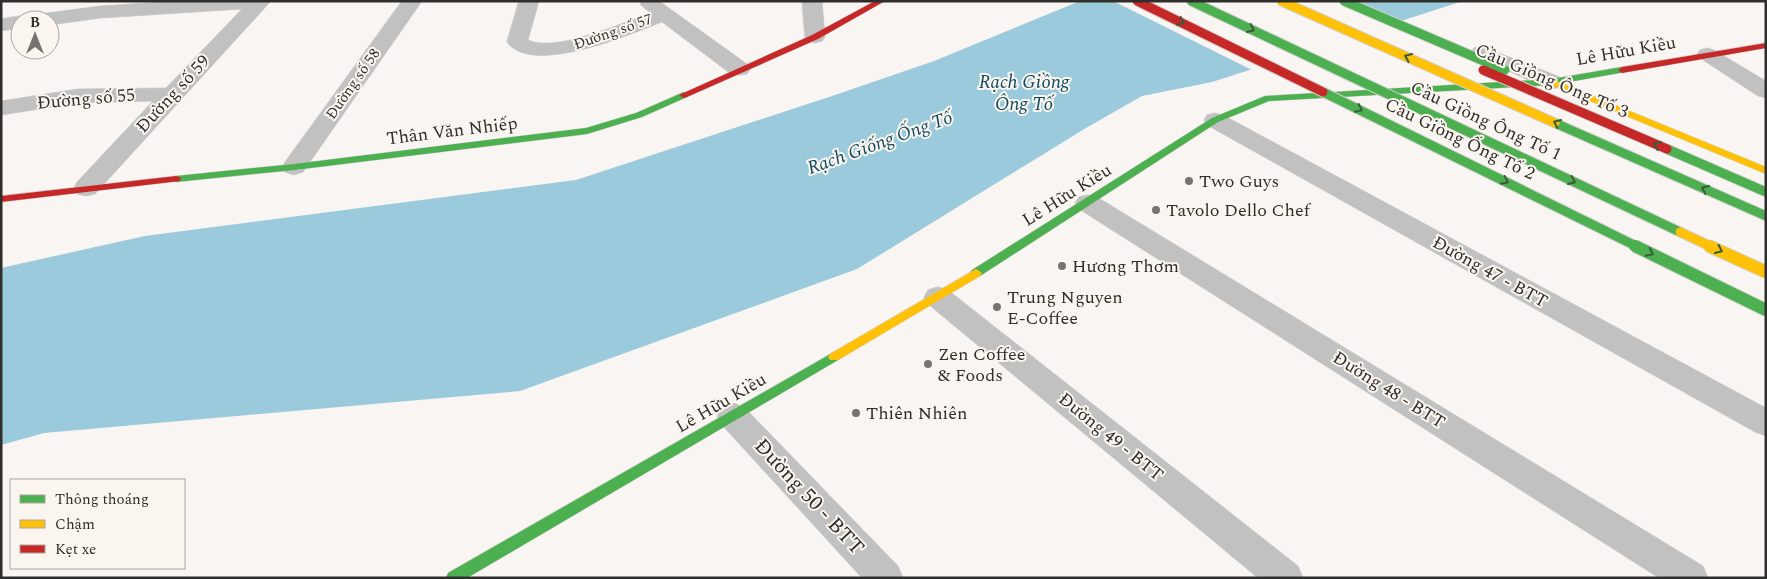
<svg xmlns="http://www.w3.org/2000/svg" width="1767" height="579" viewBox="0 0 1767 579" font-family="Spectral,serif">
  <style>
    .water { fill: #9acadb }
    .pier { fill: #f8f5f2 }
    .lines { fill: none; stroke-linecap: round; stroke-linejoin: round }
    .street-casing { stroke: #d3d1cf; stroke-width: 1 }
    .fast-casing { stroke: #d3d1cf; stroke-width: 1 }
    .slow-casing { stroke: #d3d1cf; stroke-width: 1 }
    .jam-casing { stroke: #d3d1cf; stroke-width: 1 }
    .street { fill: #c2c1c2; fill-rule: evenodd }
    .fast { fill: #4caf50; fill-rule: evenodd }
    .slow { fill: #ffc107; fill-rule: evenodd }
    .jam { fill: #c62828; fill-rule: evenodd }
    .fast-bridge-far1-casing { stroke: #d3d1cf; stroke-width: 11; stroke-linecap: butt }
    .fast-bridge-casing { stroke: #d3d1cf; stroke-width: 14; stroke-linecap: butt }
    .slow-bridge-far1-casing { stroke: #d3d1cf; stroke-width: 11; stroke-linecap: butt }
    .slow-bridge-casing { stroke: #d3d1cf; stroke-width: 14; stroke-linecap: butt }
    .jam-bridge-casing { stroke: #d3d1cf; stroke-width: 11; stroke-linecap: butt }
    .fast-bridge-far1 { stroke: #4caf50; stroke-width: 9 }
    .fast-bridge { stroke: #4caf50; stroke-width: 12 }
    .slow-bridge-far1 { stroke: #ffc107; stroke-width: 9 }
    .slow-bridge { stroke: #ffc107; stroke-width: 12 }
    .jam-bridge { stroke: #c62828; stroke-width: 9 }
    .oneway { stroke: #3a5b39 }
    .poi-dot { fill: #767471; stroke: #fbf5ef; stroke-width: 2 }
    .labels { text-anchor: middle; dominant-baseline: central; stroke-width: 4; stroke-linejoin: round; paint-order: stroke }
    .far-street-label { font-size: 15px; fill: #302e2c; stroke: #fbf5ef }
    .street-label { font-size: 18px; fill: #302e2c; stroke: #fbf5ef }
    .poi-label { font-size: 18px; fill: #302e2c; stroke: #fbf5ef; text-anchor: start }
    .water-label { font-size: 19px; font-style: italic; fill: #0f4b5e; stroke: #fbf5ef }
    .near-street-label { font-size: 21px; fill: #302e2c; stroke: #fbf5ef }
  </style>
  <rect width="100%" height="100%" fill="#f8f5f2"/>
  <!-- water -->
  <path class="water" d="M1080,1h383l-251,81 -70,14 -56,32 -229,141 -337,122 -476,42 -43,12v-177l144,-32 431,-56 259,-85 99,-34z"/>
  <!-- pier -->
  <path class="pier" d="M1113,1h243l49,21 -151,49z"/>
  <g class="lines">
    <defs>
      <path id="street" d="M178,1h93l-176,193 -9,2 -9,-2 -3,-6 3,-6 76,-81 -75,2 -77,12v-14l77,-12 88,-1 76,-79 -141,9 -51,7v-5h-21l3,-4 7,-2 62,-8z
        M402,1h20l-119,171 -9,3 -9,-3 -3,-5 3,-5z
        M519,1h20l-11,39c27,13 94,-17 122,-27l-10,-9 2,-3h17l88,63 3,5 -3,5 -8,1 -8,-1 -69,-52c-31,12 -131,55 -155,20z
        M802,1h20l3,36 -3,4 -7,2 -7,-2 -3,-4z
        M20,16l9,4h-9v8l-19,3v-12z
        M1481,46l79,31 3,5 -3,5 -8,2 -8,-2 -70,-31 -3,-4 3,-4z
        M1707,48l7,2 52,31v17l-8,-2 -58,-38 -3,-4 3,-4z
        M1215,113l8,2 543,293v28l-11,-4 -548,-307 -3,-5 3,-5z
        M1088,195l9,2 606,369 5,12h-49l-580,-369 -4,-6 4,-6z
        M938,287l10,3 350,276 5,12h-45l-330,-274 -4,-7 4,-7z
        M733,403l11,4 154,159 5,12h-41l-140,-153 -5,-9 5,-9z"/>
      <path id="fast" d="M1622,67l4,3 -1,2 -73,13 -283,16 -51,21 -238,154 -4,1 -6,-4 2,-3 240,-152 53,-22 287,-17z
        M684,92l5,3 -2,2 -45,20 -55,17 -293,36 -118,12 -5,-3 5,-3 118,-12 292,-36 50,-15z
        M834,352l4,2 2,3 -2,3 -371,218h-21l2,-5z"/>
      <path id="slow" d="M1552,79l214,88v7l-217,-90 -1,-2z
        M976,269l6,4 -2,3 -142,84h-8l-2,-3 2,-3z"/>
      <path id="jam" d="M875,1h10l-67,38 -131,58 -3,1 -5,-3 133,-60z
        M1766,43v5l-144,25 -4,-3 4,-3z
        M176,176l4,1 1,2 -1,2 -179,21v-6z"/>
    </defs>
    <!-- street casing -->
    <use href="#street" class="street-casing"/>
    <!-- fast casing -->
    <use href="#fast" class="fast-casing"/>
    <!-- slow casing -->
    <use href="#slow" class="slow-casing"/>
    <!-- jam casing -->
    <use href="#jam" class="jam-casing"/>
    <!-- street -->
    <use href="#street" class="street"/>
    <!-- fast -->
    <use href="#fast" class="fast"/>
    <!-- slow -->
    <use href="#slow" class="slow"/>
    <!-- jam -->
    <use href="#jam" class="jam"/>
    <defs>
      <path id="fast-bridge-far1" d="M1191,1l489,231
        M1344,1l161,69
        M1323,92l315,155
        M1555,123l211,93
        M1667,149l99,43"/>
      <path id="fast-bridge" d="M1635,246l131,64"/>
      <path id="slow-bridge-far1" d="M1281,1l274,122
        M1680,232l32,15"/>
      <path id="slow-bridge" d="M1709,246l57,26"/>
      <path id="jam-bridge" d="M1137,1l186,91
        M1483,70l184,79"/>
    </defs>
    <!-- fast-bridge-far1 casing -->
    <use href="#fast-bridge-far1" class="fast-bridge-far1-casing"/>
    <!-- fast-bridge casing -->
    <use href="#fast-bridge" class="fast-bridge-casing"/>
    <!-- slow-bridge-far1 casing -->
    <use href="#slow-bridge-far1" class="slow-bridge-far1-casing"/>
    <!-- slow-bridge casing -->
    <use href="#slow-bridge" class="slow-bridge-casing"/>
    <!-- jam-bridge casing -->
    <use href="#jam-bridge" class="jam-bridge-casing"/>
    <!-- fast-bridge-far1 -->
    <use href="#fast-bridge-far1" class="fast-bridge-far1"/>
    <!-- fast-bridge -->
    <use href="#fast-bridge" class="fast-bridge"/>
    <!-- slow-bridge-far1 -->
    <use href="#slow-bridge-far1" class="slow-bridge-far1"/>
    <!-- slow-bridge -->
    <use href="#slow-bridge" class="slow-bridge"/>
    <!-- jam-bridge -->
    <use href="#jam-bridge" class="jam-bridge"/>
  </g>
  <!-- one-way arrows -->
  <defs><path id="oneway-chevron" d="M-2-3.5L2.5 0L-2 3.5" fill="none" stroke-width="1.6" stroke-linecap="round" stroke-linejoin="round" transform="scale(1.25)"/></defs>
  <g class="oneway">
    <use href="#oneway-chevron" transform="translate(1181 22) rotate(26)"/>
    <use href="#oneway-chevron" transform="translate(1251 29) rotate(25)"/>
    <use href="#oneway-chevron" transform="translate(1408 57) rotate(-156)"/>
    <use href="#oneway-chevron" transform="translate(1359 109) rotate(26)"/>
    <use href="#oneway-chevron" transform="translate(1557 123) rotate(-156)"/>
    <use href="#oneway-chevron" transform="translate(1657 145) rotate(-157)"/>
    <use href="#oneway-chevron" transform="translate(1505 181) rotate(26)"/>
    <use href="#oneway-chevron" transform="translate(1572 181) rotate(25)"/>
    <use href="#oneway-chevron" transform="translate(1705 189) rotate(-156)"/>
    <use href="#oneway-chevron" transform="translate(1719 250) rotate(25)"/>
    <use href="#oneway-chevron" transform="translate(1650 253) rotate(26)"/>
  </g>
  <!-- markers -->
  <g class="poi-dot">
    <circle cx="1189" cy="181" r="5"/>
    <circle cx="1156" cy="210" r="5"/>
    <circle cx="1062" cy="266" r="5"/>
    <circle cx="997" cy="307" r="5"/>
    <circle cx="928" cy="364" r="5"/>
    <circle cx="856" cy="413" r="5"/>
  </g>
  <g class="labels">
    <!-- far-street labels -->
    <g class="far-street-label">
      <text transform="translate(613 32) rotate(-19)">Đường số 57</text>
      <text transform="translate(353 84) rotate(-55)">Đường số 58</text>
    </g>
    <!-- street labels -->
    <g class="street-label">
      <text transform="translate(1626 51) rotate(-10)">Lê Hữu Kiều</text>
      <text transform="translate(1552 81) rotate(23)">Cầu Giồng Ông Tố 3</text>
      <text transform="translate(173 94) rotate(-47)">Đường số 59</text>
      <text transform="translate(86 99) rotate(-5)">Đường số 55</text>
      <text transform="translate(1486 121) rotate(25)">Cầu Giồng Ông Tố 1</text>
      <text transform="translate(452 131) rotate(-7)">Thân Văn Nhiếp</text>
      <text transform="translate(1460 139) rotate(26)">Cầu Giồng Ống Tố 2</text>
      <text transform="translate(1067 195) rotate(-32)">Lê Hữu Kiều</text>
      <text transform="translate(1490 272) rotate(29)">Đường 47 - BTT</text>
      <text transform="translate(1389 390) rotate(32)">Đường 48 - BTT</text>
      <text transform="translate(721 403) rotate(-30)">Lê Hữu Kiều</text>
      <text transform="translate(1111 437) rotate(39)">Đường 49 - BTT</text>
    </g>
    <!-- poi labels -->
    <g class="poi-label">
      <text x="1199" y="181">Two Guys</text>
      <text x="1166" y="210">Tavolo Dello Chef</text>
      <text x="1072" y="266">Hương Thơm</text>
      <text x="1007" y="297">Trung Nguyen<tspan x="1007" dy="21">E-Coffee</tspan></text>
      <text x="938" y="354">Zen Coffee<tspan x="938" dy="21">&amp; Foods</tspan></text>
      <text x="866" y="413">Thiên Nhiên</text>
    </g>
    <!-- water labels -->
    <g class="water-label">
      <text x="1024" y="82">Rạch Giồng<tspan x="1024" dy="22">Ông Tố</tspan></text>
      <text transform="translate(880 143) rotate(-20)">Rạch Giống Ống Tố</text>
    </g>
    <!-- near-street labels -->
    <g class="near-street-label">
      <text transform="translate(809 497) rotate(47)">Đường 50 - BTT</text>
    </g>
  </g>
  <!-- border -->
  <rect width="1767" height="579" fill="none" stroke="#302e2c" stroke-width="5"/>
  <!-- legend -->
  <rect x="10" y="479" width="175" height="90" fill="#fbf5ef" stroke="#aaa5a1"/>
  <rect x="20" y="495" width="25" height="8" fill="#4caf50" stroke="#aaa5a1"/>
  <text x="55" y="504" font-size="15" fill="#302e2c">Thông thoáng</text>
  <rect x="20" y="520" width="25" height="8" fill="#ffc107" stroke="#aaa5a1"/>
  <text x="55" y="529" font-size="15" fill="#302e2c">Chậm</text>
  <rect x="20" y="545" width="25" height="8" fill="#c62828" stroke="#aaa5a1"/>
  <text x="55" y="554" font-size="15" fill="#302e2c">Kẹt xe</text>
  <!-- north arrow -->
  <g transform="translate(35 35)"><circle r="24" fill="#fbf5ef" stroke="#aaa5a1"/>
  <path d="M0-4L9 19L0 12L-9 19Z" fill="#767471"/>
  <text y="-8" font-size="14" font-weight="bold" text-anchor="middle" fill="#302e2c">B</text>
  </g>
</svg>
